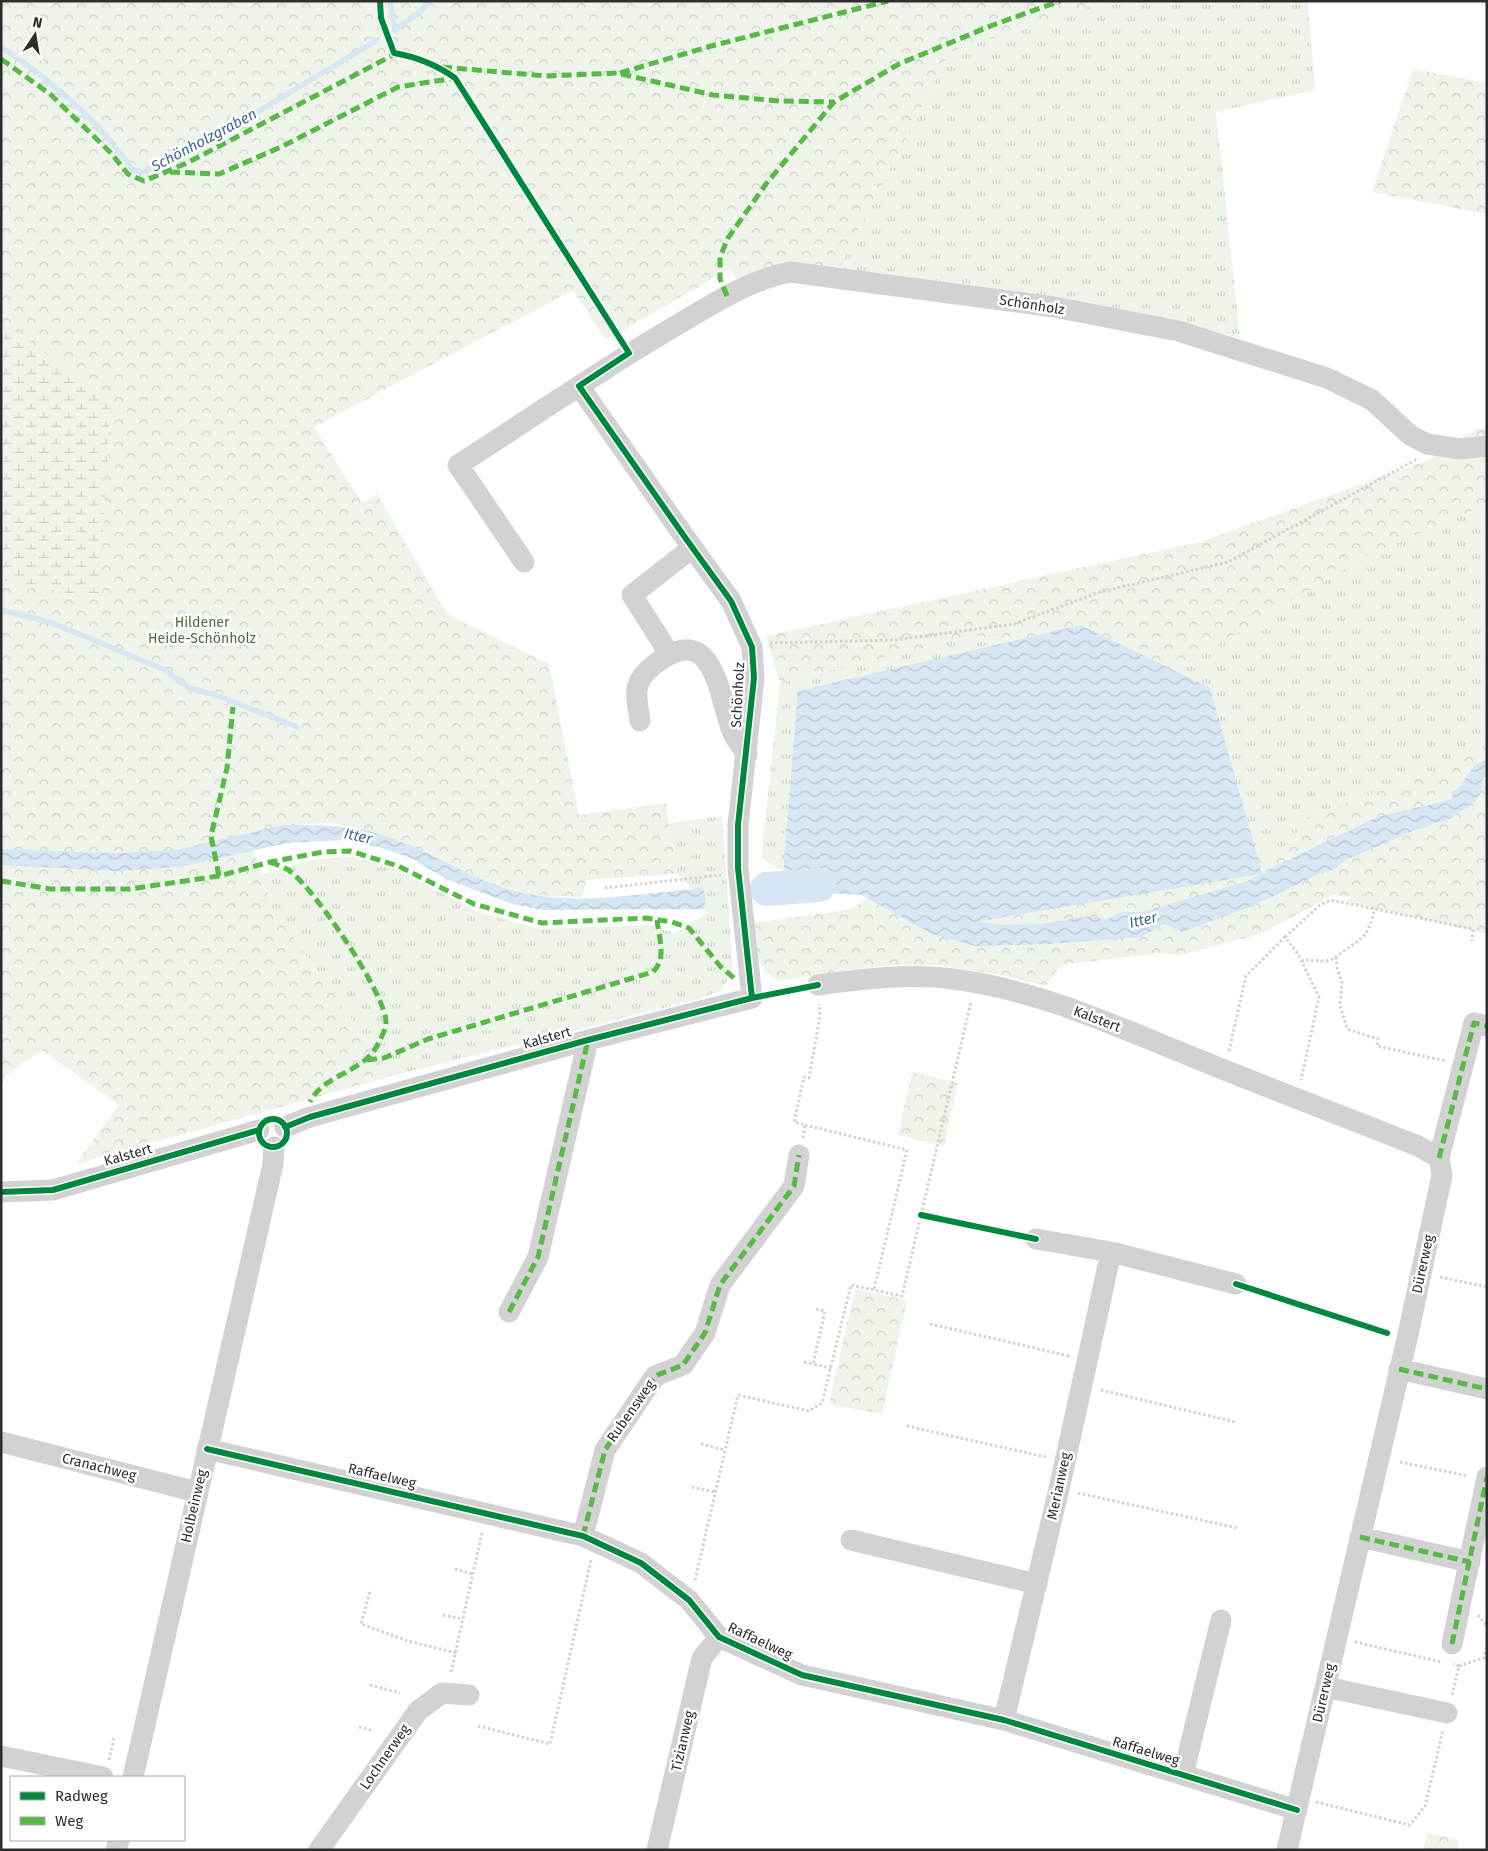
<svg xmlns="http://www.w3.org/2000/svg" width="1488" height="1851" viewBox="0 0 1488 1851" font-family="'Fira Sans',sans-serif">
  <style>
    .grass { fill: url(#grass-tufts) }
    .forest { fill: url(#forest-crowns) }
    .wetland { fill: url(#wetland-marsh) }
    .water { fill: url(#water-waves); fill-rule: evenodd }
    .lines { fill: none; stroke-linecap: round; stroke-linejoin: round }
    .stream { stroke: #d6e6f2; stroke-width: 5.5 }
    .river { stroke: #d6e6f2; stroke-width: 34 }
    .path { stroke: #d2d2d2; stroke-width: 3; stroke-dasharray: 2.5 2.5; stroke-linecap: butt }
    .minor { stroke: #d2d2d2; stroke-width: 21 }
    .quiet { stroke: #58b947; stroke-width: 5; stroke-dasharray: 10 5; stroke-linecap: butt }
    .cycleway-casing { stroke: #fff; stroke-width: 9 }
    .cycleway { stroke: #00873e; stroke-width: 6 }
    .labels { text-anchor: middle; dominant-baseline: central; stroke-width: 5; stroke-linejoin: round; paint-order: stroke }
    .street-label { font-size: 14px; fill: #2d2d2d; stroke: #fff }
    .park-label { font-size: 14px; fill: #4d6a39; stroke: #fff }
    .water-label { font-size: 15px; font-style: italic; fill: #386a92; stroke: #fff }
  </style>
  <defs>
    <pattern id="grass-tufts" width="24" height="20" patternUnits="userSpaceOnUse" patternTransform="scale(1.25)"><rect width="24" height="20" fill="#eff4ea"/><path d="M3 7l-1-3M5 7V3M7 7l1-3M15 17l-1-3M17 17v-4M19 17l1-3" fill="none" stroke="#cdd2c9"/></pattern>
    <pattern id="forest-crowns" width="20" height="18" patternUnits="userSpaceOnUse" patternTransform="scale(1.25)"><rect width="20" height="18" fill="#eff4ea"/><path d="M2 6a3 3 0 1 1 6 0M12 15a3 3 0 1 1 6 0" fill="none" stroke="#cdd2c9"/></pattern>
    <pattern id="wetland-marsh" width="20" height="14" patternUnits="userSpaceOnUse" patternTransform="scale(1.25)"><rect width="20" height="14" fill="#eff4ea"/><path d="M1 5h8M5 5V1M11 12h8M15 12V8" fill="none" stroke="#cdd2c9"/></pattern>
    <pattern id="water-waves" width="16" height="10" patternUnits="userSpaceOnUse" patternTransform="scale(1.25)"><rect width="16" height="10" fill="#d6e6f2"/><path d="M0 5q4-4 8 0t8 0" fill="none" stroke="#b8c6d0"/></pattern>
  </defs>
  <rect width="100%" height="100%" fill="#fff"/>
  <!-- grass -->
  <path class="grass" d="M1108,1h200l7,89 -99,22 24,226 -61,-16 -341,-52 112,-218z
    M1487,505v239l-37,22 -139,50 -30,36 -308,-26 -189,55 -2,-11 -21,-12 19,-175 192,-47 233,16 165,-98z
    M722,816l11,153 -12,22 -26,9 -303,76 -121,-170 -9,-32 53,-15 39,-2 42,12 83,43 61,17 110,-4 25,8 32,-20 -3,-4 2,-10 -3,-13 -10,3 -16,-15 -8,-51z"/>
  <!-- forest -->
  <path class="forest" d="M1,1h1107l-158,51 -112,218 -97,12 -12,-13 -123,71 -33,-50 -259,137 48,76 15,-9 70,120 102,50 30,151 87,-12 11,71 -91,6 -4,17c-29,0 -58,-1 -86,-12 -52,-19 -97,-49 -152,-60 -29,-5 -69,2 -98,8l16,41 9,32 121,170 -316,88 43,-59 -77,-55 -36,25 -5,14z
    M1413,69l74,14v131l-115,-22z
    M1487,425v80l-117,49 -165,98 -100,44 -39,-54 -94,-6 -192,47 -14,-47 434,-94 234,-84 23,-19z
    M1487,744v190l-139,-32 1,-5 -15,-2 -74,39 -79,21 -22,-2 -98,12 -15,21c-52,-13 -108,-25 -162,-20 -35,3 -71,10 -106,15 -26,-18 -21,-29 -24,-58l98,-14 121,-83 308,26 29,-36 140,-50z
    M912,1072l46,11 -14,63 -46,-11z
    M855,1289l52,11 -25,114 -53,-10z
    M1427,1833l32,7 -2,10h-34z"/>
  <!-- wetland -->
  <path class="wetland" d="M1,321l110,80 -12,198 -98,-19z"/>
  <!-- water -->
  <path class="water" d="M1081,625l129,63 52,185 115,-56 73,-17 24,-34 13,-7v17l-4,2 -2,14 -6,10 -30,20 -9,1 -26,9 -64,28 -13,10 -14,4 -67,32 -70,26 -18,-8 -23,13 -92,7 -74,2 -43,-12 -71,-39 -53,-3 -25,1 -7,4 -3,-14 11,-2v-22l14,-168zM1260,874l-12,7 -106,31h-21l-13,7 -19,-3 -47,8 -35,1 -32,-3z
    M282,825c34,0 67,-1 101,10 48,15 90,47 140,58 55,12 114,1 170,-4l10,-3 3,13 -2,10 -161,1 -31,-6 -66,-25 -33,-20 -34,-12 -35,-7 -57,3 -108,24 -65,4 -113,-6v-16l115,4 61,-3z"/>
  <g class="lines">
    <!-- stream -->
    <path class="stream" d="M390,1l5,29 28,-21 5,-8
      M1,47c50,33 98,74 132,123l10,2 98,-50 136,-82
      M1,610l49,12 115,48 24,18 27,7 81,32"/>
    <!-- river -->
    <path class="river" d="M767,889l52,-4"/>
    <!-- path -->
    <path class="path" d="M770,643l125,-3 119,-16 86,-32 128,-30 189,-103
      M605,888l116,-13
      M1285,937l35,-32 11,-5 142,29 -1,12
      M1336,957l1,11 5,15 -2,22 7,24 31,10 -1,7 69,15
      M1301,961c9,-2 14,0 23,0 9,0 14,-6 21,-11 23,-16 22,-14 30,-42
      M1229,1051l17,-75 39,-39 13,17 21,43 -18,83
      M805,1125l102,25 -33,140
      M803,1138l2,-13 -11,-3 10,-45 5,1 11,-62 -1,-12
      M1440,1277l47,10
      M816,1309l9,2 -12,53 18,4
      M930,1324l139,32
      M804,1362l9,2
      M1101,1390l134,32
      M907,1426l139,31
      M701,1444l24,6
      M1400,1462l68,14
      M692,1487l23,5
      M1078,1493l159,35
      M455,1569l18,5
      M695,1580l43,-185 71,16 13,-8 29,-118 51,11 69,-294
      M370,1592l-9,32 47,17 48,12
      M443,1615l20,4
      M1478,1615l9,11
      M1355,1642l87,20
      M1459,1666l25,-8 3,-15
      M451,1672l31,-139
      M370,1685l30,8
      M1452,1695l7,-29 -6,-2
      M478,1726l72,18 41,-184
      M359,1727l15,4
      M109,1760l5,-22
      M1316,1802l94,23 15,-19 18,-76"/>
    <!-- minor -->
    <path class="minor" d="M524,562l-66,-97c73,-47 144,-96 219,-140 36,-21 72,-45 113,-53l264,35 124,24 149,47 45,22 38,35 17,9 34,5 26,-3
      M670,655l-38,-60 60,-47
      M640,721c-4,-28 -9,-38 15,-57 59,-45 63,30 77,67 3,8 10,16 15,23
      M818,985c45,-6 90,-12 135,-6 87,11 167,49 247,81 73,30 146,57 218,86l21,12
      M285,1127l25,-10 278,-77 164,-42 -14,-130v-43l16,-147 -2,-31 -21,-46 -47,-65 -105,-150
      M1,1192l52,-2 206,-60
      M1036,1239l75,13 125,32
      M509,1312l29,-55 50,-217
      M1399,1369l88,20
      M1,1442l196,50
      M207,1449l376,87 58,27 48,37 30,37 83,38 202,45 293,90
      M583,1536l22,-86 50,-74 28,-11 22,-32 15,-48 74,-99 5,-31
      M1360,1537l110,25
      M851,1540l186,44
      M1452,1644l35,-167
      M1326,1687l121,26
      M1004,1720l55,-231 52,-237
      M1,1756l102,21
      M1183,1775l38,-155
      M133,1777l140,-613 1,-17
      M116,1850l3,-10
      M319,1850l99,-139 24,-18 27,2
      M657,1850l45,-192 17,-21
      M1287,1850l120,-511 35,-164 -3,-17 35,-135 13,3"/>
    <!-- quiet -->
    <path class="quiet" d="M1,59l49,35 60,58 18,22 16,7 43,-18 210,-110
      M442,67l104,9 71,-3 96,22 66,6 55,1
      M620,73l91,-27 177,-45
      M170,172l49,2 62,-27 117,-60 57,-9
      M727,296l-7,-17v-22l8,-19 38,-54 68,-82 65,-38 94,-39 67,-24
      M270,862c7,3 15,5 21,10 23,17 96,123 95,151 0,6 -5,15 -8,21 -14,29 -55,30 -68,58
      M219,876l-8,-40 16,-68 6,-61
      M1,881l50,8h79l89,-13 51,-14 53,-10 27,-1 48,15 76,38 68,19 104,-5 26,4 17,6 31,38 14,12
      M367,1060l17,-2 44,-19 225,-67c14,-14 6,-34 4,-52
      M1439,1158l35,-135 13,3
      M509,1312l29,-55 50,-217
      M1399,1369l88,20
      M583,1536l22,-86 50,-74 28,-11 22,-32 15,-48 74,-99 5,-31
      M1360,1537l110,25
      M1452,1644l35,-167"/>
    <defs>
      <path id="cycleway" d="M380,1l1,17 13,35c23,4 43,12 61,25l174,275 -50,33 105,150 47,65 21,46 2,31 -16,147v43l14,130
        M259 1133a14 14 0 1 1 28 0a14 14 0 1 1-28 0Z
        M285,1127l25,-10 278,-77 164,-42 66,-13
        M1,1192l52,-2 206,-60
        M921,1215l115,24
        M1236,1284l151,49
        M207,1449l376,87 58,27 48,37 30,37 83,38 202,45 293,90"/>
    </defs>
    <!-- cycleway casing -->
    <use href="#cycleway" class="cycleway-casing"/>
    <!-- cycleway -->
    <use href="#cycleway" class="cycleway"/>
  </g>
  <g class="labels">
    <!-- street labels -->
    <g class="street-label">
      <text transform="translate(1032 305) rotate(9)">Schönholz</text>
      <text transform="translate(738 695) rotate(-87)">Schönholz</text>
      <text transform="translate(1097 1019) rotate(21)">Kalstert</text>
      <text transform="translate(547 1038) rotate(-16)">Kalstert</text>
      <text transform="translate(128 1155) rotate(-16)">Kalstert</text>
      <text transform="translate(1423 1264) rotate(-78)">Dürerweg</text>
      <text transform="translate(631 1411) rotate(-55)">Rubensweg</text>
      <text transform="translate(99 1467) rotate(14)">Cranachweg</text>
      <text transform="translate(382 1476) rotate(13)">Raffaelweg</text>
      <text transform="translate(1059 1486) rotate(-78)">Merianweg</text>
      <text transform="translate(194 1506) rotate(-77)">Holbeinweg</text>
      <text transform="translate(760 1641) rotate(25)">Raffaelweg</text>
      <text transform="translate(1324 1693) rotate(-77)">Dürerweg</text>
      <text transform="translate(683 1741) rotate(-77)">Tizianweg</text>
      <text transform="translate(1146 1751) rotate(17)">Raffaelweg</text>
      <text transform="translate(385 1757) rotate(-55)">Lochnerweg</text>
    </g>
    <!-- park labels -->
    <g class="park-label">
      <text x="202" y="622">Hildener<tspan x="202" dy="16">Heide-Schönholz</tspan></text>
    </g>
    <!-- water labels -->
    <g class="water-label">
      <text transform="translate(204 140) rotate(-28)">Schönholzgraben</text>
      <text transform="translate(358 836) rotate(12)">Itter</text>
      <text transform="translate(1143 920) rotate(-13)">Itter</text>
    </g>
  </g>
  <!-- border -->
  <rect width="1488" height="1851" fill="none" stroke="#2d2d2d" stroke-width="5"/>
  <!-- legend -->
  <rect x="10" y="1776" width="175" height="65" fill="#ffffff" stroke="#ababab"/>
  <rect x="20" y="1792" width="25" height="8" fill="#00873e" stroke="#ababab"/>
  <text x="55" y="1801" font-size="15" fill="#2d2d2d">Radweg</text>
  <rect x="20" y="1817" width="25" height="8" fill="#58b947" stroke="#ababab"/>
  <text x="55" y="1826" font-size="15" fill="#2d2d2d">Weg</text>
  <!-- north arrow -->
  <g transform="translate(35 35) rotate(12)" stroke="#ffffff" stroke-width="4" paint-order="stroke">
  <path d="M0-4L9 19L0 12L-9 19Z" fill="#2d2d2d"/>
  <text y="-8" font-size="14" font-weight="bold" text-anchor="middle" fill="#2d2d2d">N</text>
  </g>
</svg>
